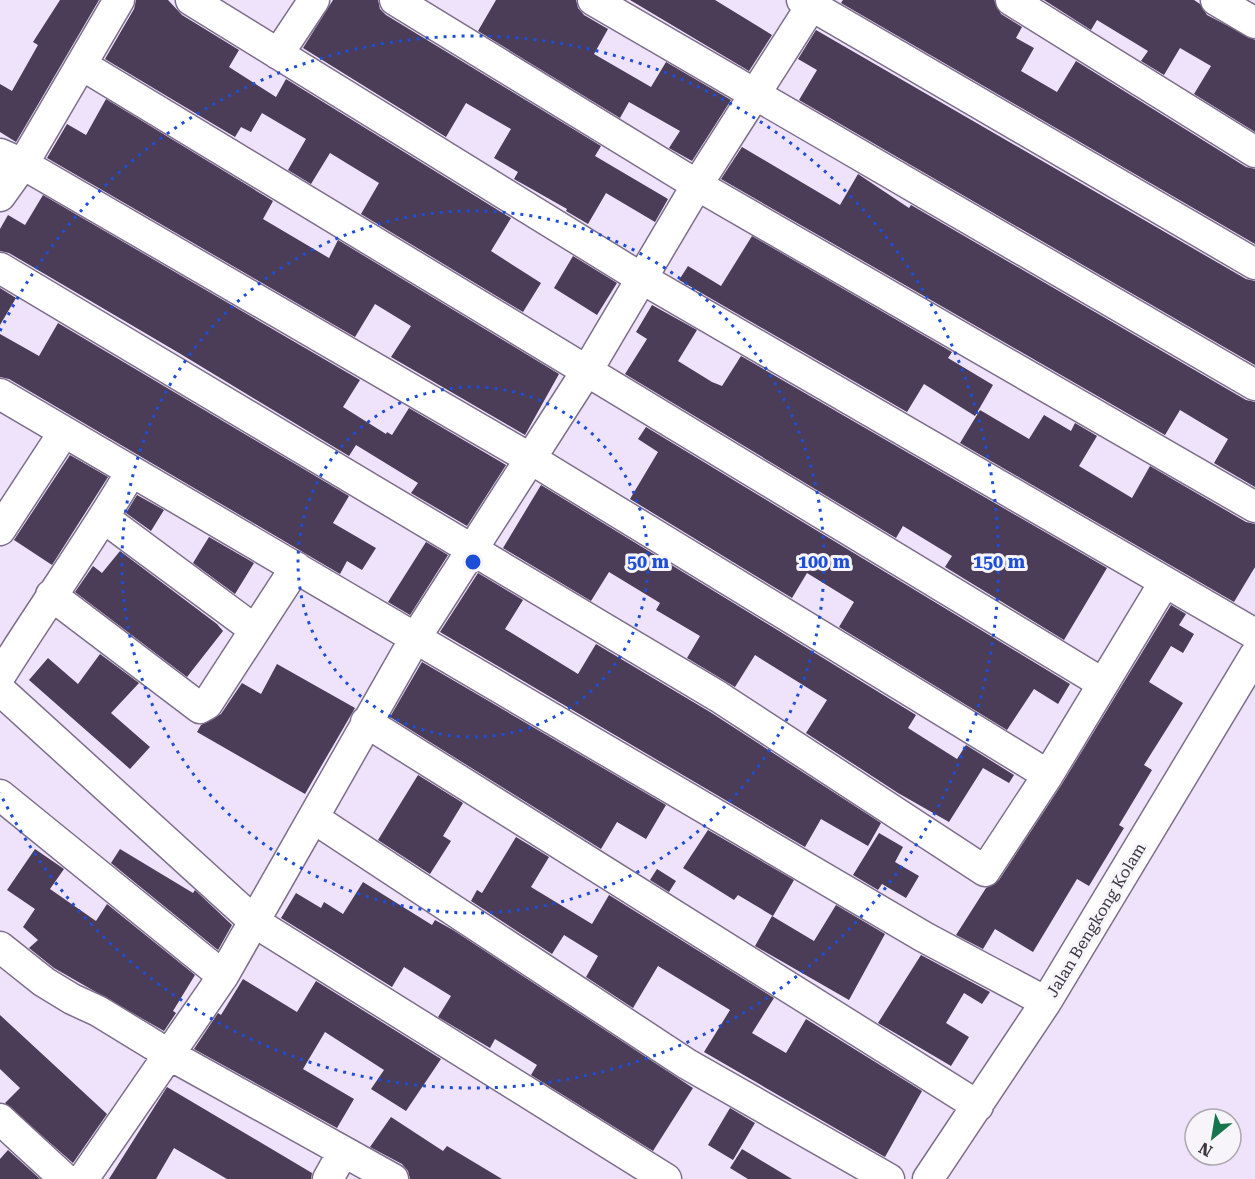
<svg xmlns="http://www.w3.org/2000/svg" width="1255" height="1179" viewBox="0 0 1255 1179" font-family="'Roboto Serif',serif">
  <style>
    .building { fill: #4b3d57 }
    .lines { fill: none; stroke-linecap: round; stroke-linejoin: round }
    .minor-casing { stroke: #7d6f8b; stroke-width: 33 }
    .minor { stroke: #fff; stroke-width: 30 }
    .ring { fill: none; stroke: #1d4ed8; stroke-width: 3; stroke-dasharray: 3 6 }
    .labels { text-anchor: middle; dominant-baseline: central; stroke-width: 6; stroke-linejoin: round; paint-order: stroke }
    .street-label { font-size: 16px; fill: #3b3541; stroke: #f7f4fa }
    .centre { fill: #1d4ed8; stroke: #f7f4fa; stroke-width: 3 }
    .ring-label { font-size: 18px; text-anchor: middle; font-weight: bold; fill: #1d4ed8; stroke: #f7f4fa; stroke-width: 6; stroke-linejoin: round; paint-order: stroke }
  </style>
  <rect width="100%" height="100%" fill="#efe2fb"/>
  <!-- building -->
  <path class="building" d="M60,0h39l-83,142 -16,-10v-48l12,7 26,-46 -5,-3z
    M136,0h32l14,15 57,35 -10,17 47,30 10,-18 225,139 -20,33 50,32 -18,29 -162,-98 18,-31 -49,-30 -19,31 -23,-14 18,-31 -44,-26 -11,19 -10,-5 -6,10 -130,-78 29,-50z
    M333,0h45l2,9 6,6 215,131 -6,10 73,43 -13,23 -49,-29 -18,31 -22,-13 1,-2 -53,-30 4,-7 -24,-14 17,-29 -45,-26 -20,34 -143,-89z
    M496,0h80l2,8 6,7 24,14 -14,25 57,33 15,-25 65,38 -39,61 -23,-13 11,-17 -51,-29 -9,16 -142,-87z
    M630,0h85l57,35 -23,36z
    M843,0h151l7,14 21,13 -6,11 18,10 -13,23 36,21 19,-31 170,106 9,2v75l-414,-241z
    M1044,0h150l6,4 7,11 48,25v92l-61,-38 17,-28 -31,-18 -16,27 -23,-14 7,-10 -51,-31 -6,10z
    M816,30l430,249 9,2v84l-456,-265 18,-30 -19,-11z
    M106,99l167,102 -10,18 66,39 9,-18 221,134 -34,61 -134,-78 20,-31 -36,-22 -20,33 -308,-179 20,-34 19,11z
    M742,147l98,58 18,-31 51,34 2,-3 335,195 9,2v85l-41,-24 14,-24 -48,-29 -15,25 -444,-256z
    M43,195l317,185 -17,27 43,27 1,-2 5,3 17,-27 97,57 -39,61 -56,-33 7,-10 -62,-38 -7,11 -170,-103 -170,-100 -9,-2v-22l8,-14 17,10z
    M752,236l200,116 -4,6 45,27 -18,31 -51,-32 -17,28 -228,-132 9,-14 33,20z
    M573,256l44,27 -20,32 -43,-27z
    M0,288l16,10 -16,27z
    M652,305l45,25 -19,31 34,21 10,4 19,-30 366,212 -43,72 -119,-73 7,-11 -49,-30 -7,12 -271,-164 22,-35 -11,-7z
    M58,323l291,173 -16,27 43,25 -14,22 -15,-9 -7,13 -331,-195 -9,-2v-43l39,22z
    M980,410l49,29 15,-24 27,16 4,-8 22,13 -18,30 53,32 18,-32 96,56 9,2v43l-21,35 -274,-159z
    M646,427l424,257 -12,20 -24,-15 -27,41 -168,-103 15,-25 -47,-29 -15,25 -162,-99 28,-47 -20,-13z
    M70,455l38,22 -56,88 -38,-25z
    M541,485l375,230 -8,13 49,31 9,-14 48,30 -5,8 -26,-15 -34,54 -51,-29 -92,-60 21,-33 -72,-45 -20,32 -48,-29 13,-22 -44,-26 4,-7 -51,-31 -18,29 -88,-53z
    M137,495l27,15 -13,21 -25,-18z
    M209,537l45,26 -19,31 -42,-31z
    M426,542l22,13 -38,60 -22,-13z
    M120,551l97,73 6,7 -36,46 -112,-85 18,-26 9,7z
    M478,573l45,27 -18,29 73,45 18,-30 114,68 171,111 -13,23 -47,-27 -16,28 -365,-215z
    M1171,605l15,9 -7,11 15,9 -11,19 -12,-7 -22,36 34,21 -39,62 8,5 -33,55 5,3 -35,58 -12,-7 -44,73 -38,-23 -12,20 -27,-14 30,-47 13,-8 63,-96z
    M100,654l39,29 -28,30 39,34 -20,22 -101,-89 19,-22 30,26z
    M422,662l244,143 -20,34 -29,-17 -16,27 -211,-132z
    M277,664l78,44 -50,86 -108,-62 4,-7 20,-11 21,-31 19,11z
    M418,775l45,28 -20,33 8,5 -21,33 -52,-34z
    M708,830l86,50 -21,36 -35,-21 -4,5 -51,-32z
    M879,833l24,14 -8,15 24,14 -13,22 -24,-14 -4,6 -25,-15z
    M516,837l33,20 -18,30 61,37 17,-29 165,103 -22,35 34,20 20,-34 116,72 -37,66 -181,-105 26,-42 -72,-44 -25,42 -47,-31 12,-21 -34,-21 -12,19 -81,-53 6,-11 5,3z
    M35,849l29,20 -14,20 46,32 11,-17 88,71 -22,36 3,2 -12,18 -110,-63 -25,-20 9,-8 -15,-13 12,-18 -28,-19z
    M120,849l73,44 2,-3 37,35 -14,25 -107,-87z
    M657,869l19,12 -7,11 -19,-12z
    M363,882l69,43 3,-5 18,10 240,158 -40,63 -122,-76 6,-10 -42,-26 -5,9 -52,-31 13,-21 -47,-29 -12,20 -111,-69 15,-25 25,15 3,-6 19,12z
    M836,905l49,29 -36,66 -94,-54 17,-30 42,25z
    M921,955l69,37 -8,12 -18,-11 -18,30 23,14 -18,29 -73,-43z
    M243,979l54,33 19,-31 125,78 -35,52 -35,-22 13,-19 -59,-38 -22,37 51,30 -17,29 -143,-79 24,-36 3,2z
    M0,1015l107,99 -34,49 -68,-60 15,-15 -20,-19z
    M167,1087l145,86 -1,6h-84l-53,-31 -18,31h-47z
    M730,1108l25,15 -22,37 -25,-15z
    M391,1117l52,34 4,-5 55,33h-92l-2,-8 -6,-7 -32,-17z
    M742,1149l50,30h-44l-18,-11z
    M8,1150l32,29h-40v-20z"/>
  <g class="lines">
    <defs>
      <path id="minor" d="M191,0l450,278 614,356
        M395,0l302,185 558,322
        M593,0l662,385
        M802,0l453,264
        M1011,0l244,152
        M1216,0l39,23
        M278,54l36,-54
        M82,65l1020,618
        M0,154l23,10 508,295 517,316
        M0,196l23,-32 96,-164
        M0,268l719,429 266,174 63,-96 116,-192
        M0,394l924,543 122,65
        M104,518l151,112
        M0,530l64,-98
        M51,595l149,113 7,-4 89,-137
        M0,676c43,-69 90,-134 131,-204
        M0,690l256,233 410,256
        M366,722l612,384
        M0,795l223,181
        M315,819l372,245 202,115
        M0,947l44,35 28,17 26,12 72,44 223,124
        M0,1119l65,60
        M83,1179l140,-203 193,-339 172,-268 109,-184 118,-185
        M328,1179l15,-27
        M928,1179l118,-177 209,-347"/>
    </defs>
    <!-- minor casing -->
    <use href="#minor" class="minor-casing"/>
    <!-- minor -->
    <use href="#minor" class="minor"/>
  </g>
  <!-- distance rings -->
  <g class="ring">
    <circle cx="473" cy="562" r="175"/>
    <circle cx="473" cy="562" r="351"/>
    <path d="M0 331A526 526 0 1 1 0 793"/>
  </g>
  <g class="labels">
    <!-- street labels -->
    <g class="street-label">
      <text transform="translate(1096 920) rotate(-59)">Jalan Bengkong Kolam</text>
    </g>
  </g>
  <circle cx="473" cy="562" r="9" class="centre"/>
  <g class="ring-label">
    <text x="648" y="568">50 m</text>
    <text x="824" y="568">100 m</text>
    <text x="999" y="568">150 m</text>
  </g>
  <!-- north arrow -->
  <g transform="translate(1213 1137) rotate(210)"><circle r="28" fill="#f7f4fa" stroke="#aca8b0" stroke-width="1.5"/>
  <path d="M0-4.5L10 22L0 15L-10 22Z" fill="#16754c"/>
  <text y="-9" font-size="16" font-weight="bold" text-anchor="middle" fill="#3b3541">N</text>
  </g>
</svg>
